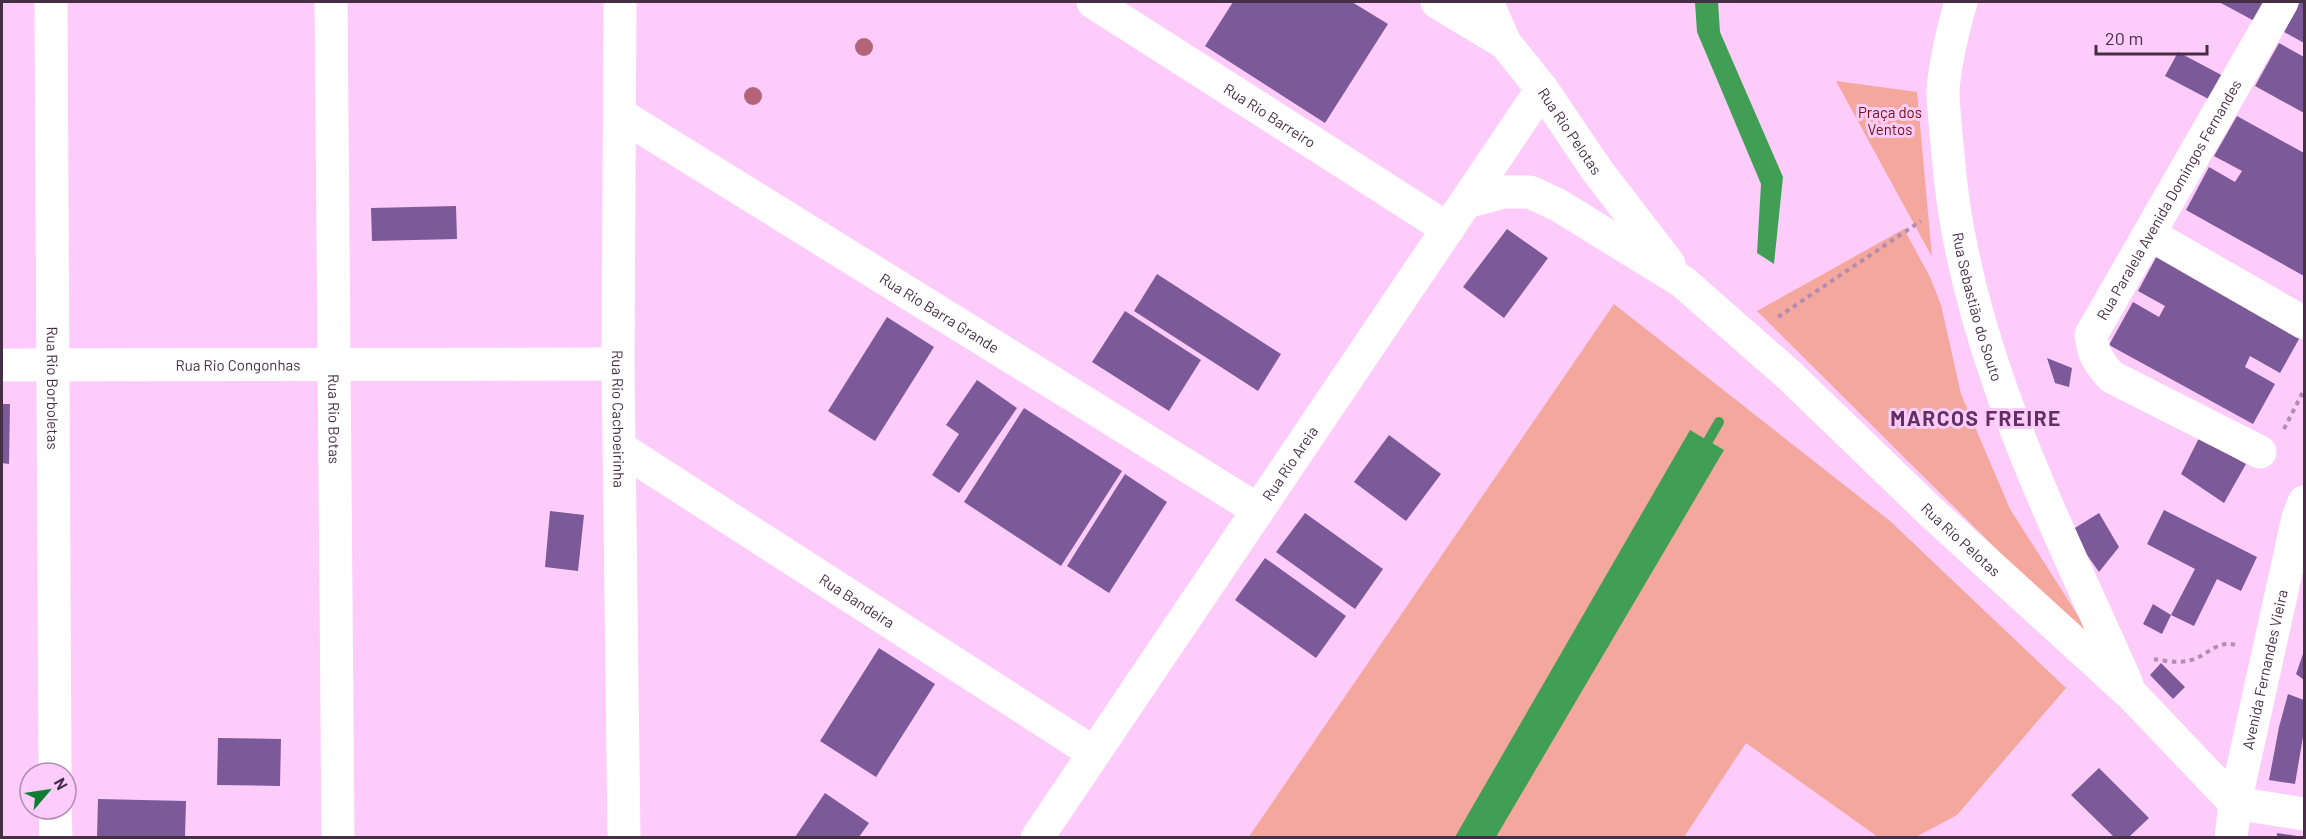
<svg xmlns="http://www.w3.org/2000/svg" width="2306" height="839" viewBox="0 0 2306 839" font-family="Barlow,sans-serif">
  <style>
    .green { fill: #f4a79c }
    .water { fill: #419f55 }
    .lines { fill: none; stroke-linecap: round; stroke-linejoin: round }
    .stream { stroke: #419f55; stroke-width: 10 }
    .building { fill: #7c5a99 }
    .path { stroke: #b38cb1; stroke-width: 4; stroke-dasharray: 4.5 4.5; stroke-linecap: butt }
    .street { stroke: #fff; stroke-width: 33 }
    .secondary { stroke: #fff; stroke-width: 33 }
    .tree { fill: #b36478 }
    .labels { text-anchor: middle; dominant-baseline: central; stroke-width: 6; stroke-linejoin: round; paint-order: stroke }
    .park-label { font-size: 15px; fill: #760f0d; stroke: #fdccfb }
    .street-label { font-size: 15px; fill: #462e45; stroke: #fdccfb }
    .district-label { font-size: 21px; font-weight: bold; letter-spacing: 1.5px; fill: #622f61; stroke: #fdccfb }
  </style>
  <rect width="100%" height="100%" fill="#fdccfb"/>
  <!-- green -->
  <path class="green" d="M1836,81l81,11 15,165z
    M1904,229l26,48 11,28 20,89 49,115 93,146 -346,-344z
    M1614,304l276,217 176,167 -109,127 -41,22h-38l-132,-94 -62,94 -436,1z"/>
  <!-- water -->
  <path class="water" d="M1695,2h23l2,30 63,145 -9,87 -17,-11 4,-69 -64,-152z
    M1690,430l34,20 -228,387h-41z"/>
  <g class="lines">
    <!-- stream -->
    <path class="stream" d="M1701,453l18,-31"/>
  </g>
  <!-- building -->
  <path class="building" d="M1233,2h119l36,22 -63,99 -120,-77z
    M2219,2h53l-12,22z
    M2300,2h4v41l-20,-11z
    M2279,43l25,14v56l-49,-27z
    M2178,52l51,27 -13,24 -51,-27z
    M2237,116l67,37v123l-118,-66 23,-43 26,15 7,-11 -28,-15z
    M456,206l1,33 -85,2 -1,-33z
    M1507,229l41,29 -44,60 -41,-31z
    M2160,250l144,80 -24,43 -30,-17 -5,11 30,17 -22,40 -144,-79 24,-43 26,15 6,-11 -27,-15z
    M1157,274l124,80 -23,37 -124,-80z
    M1125,311l76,49 -32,51 -77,-49z
    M887,317l47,30 -59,94 -47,-30z
    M2047,358l25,10 -3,19 -14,-4z
    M977,380l40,28 -58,85 -27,-18 27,-41 -13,-9z
    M2,404h8l-1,60 -7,-1z
    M1024,408l98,63 -61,95 -97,-64z
    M1389,435l52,39 -35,47 -52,-39z
    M2199,438l47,26 -22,39 -43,-29z
    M1125,474l42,28 -58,91 -42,-27z
    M2164,510l93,47 -16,34 -24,-12 -23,47 -23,-11 24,-46 -48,-25z
    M550,511l34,4 -6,56 -33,-4z
    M1305,513l78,56 -28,40 -79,-57z
    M2099,513l20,34 -20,25 -29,-41z
    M1265,558l81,58 -30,42 -81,-58z
    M2153,604l18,11 -9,19 -19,-10z
    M879,648l56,36 -59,93 -56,-36z
    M2304,651v29l-8,-6z
    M2161,663l24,24 -12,12 -23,-24z
    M2288,694l16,6v31l-9,53 -26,-4 10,-53z
    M218,738l63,1 -1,47 -63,-1z
    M2099,768l50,50 -20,19h-15l-43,-42z
    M825,793l44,30 -10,14h-64z
    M98,799l88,2 -1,36h-88z
    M2277,833l20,3v1h-20z"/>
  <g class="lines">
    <!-- path -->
    <path class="path" d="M1778,317l143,-96
      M2284,429l20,-39
      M2154,659c10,2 23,4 33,2 17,-2 30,-22 48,-16"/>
    <!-- street -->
    <g class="street">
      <path id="s1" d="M51,2l4,771"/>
      <path id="s2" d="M331,2l7,836"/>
      <path id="s3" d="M620,2l-2,362 6,474"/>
      <path id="s4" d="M1093,2l355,227"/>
      <path id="s5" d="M1437,2l68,41 37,46 54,80 73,95"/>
      <path d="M1487,2l18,41"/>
      <path id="s6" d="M1961,2c-7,23 -18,69 -18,93 1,19 3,39 5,59 14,188 104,360 179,530"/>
      <path id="s7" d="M621,115l637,395"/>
      <path id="s8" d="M1466,202l38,-10h26l28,13 125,77 106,93 142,137 202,184 102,107 69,11"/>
      <path d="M2149,234l155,89"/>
      <path id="s9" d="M2,365l616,-1"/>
      <path id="s10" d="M620,448l474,305"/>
      <path id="s11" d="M2260,452l-148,-75c-13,-13 -19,-23 -21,-42l191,-333"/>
      <path d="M55,809l1,29"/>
      <path id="s12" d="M1037,838l505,-749"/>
    </g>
    <!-- secondary -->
    <path class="secondary" id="s13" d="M2231,838l4,-35 63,-285 6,-16"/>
  </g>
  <!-- trees -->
  <g class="tree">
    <circle cx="864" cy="47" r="9"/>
    <circle cx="753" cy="96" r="9"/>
  </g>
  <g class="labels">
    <!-- park labels -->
    <g class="park-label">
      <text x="1890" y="112">Praça dos<tspan x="1890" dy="17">Ventos</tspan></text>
    </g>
    <!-- street labels -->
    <g class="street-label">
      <text stroke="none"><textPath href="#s4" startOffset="210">Rua Rio Barreiro</textPath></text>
      <text stroke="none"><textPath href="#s5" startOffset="189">Rua Rio Pelotas</textPath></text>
      <text stroke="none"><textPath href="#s11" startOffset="370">Rua Paralela Avenida Domingos Fernandes</textPath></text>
      <text stroke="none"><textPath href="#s6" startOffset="310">Rua Sebastião do Souto</textPath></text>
      <text stroke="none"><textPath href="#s7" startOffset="375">Rua Rio Barra Grande</textPath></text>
      <text stroke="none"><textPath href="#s9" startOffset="236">Rua Rio Congonhas</textPath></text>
      <text stroke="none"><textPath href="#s1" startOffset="386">Rua Rio Borboletas</textPath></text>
      <text stroke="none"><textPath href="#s2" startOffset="417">Rua Rio Botas</textPath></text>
      <text stroke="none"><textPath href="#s3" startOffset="417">Rua Rio Cachoeirinha</textPath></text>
      <text stroke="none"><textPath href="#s12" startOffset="452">Rua Rio Areia</textPath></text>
      <text stroke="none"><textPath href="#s8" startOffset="622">Rua Rio Pelotas</textPath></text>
      <text stroke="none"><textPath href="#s10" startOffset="282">Rua Bandeira</textPath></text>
      <text stroke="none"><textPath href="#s13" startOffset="172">Avenida Fernandes Vieira</textPath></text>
    </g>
    <!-- district labels -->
    <g class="district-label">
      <text x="1976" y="417">MARCOS FREIRE</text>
    </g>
  </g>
  <!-- border -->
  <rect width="2306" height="839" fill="none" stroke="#462e45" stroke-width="6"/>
  <!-- north arrow -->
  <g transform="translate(48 791) rotate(61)"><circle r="28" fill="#fdccfb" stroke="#b48db2" stroke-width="1.5"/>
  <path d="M0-4.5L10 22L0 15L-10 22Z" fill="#0e7d33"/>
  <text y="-9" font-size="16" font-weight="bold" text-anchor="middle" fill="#462e45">N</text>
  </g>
  <!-- scale -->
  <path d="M2096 45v9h111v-9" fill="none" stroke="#462e45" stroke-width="3"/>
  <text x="2105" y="45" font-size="18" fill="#462e45" stroke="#fdccfb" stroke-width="4.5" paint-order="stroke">20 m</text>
</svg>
